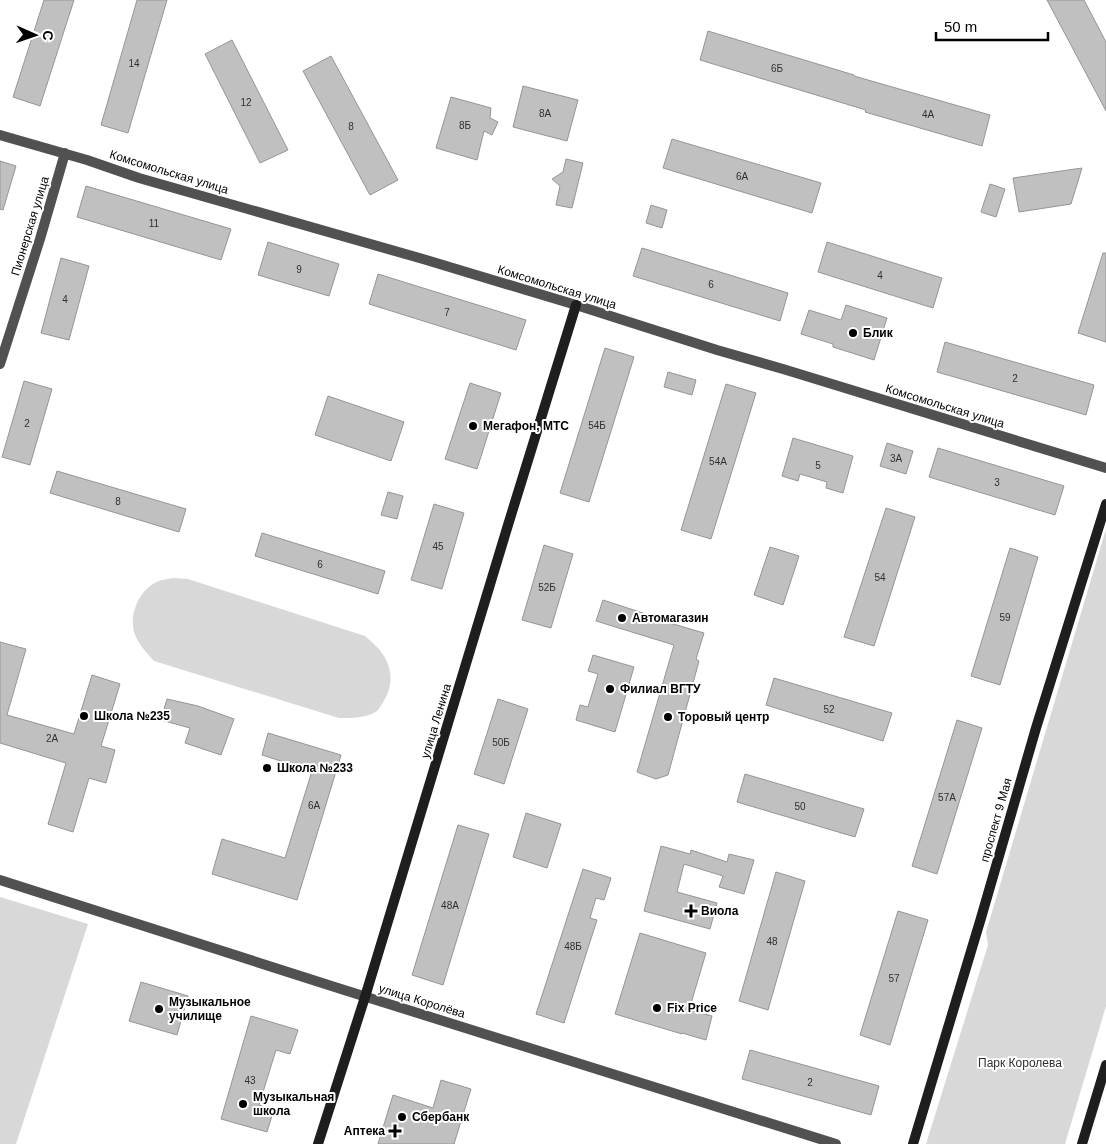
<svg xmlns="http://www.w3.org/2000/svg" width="1106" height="1144" viewBox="0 0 1106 1144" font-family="Arial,sans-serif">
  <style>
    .green { fill: #d8d8d8 }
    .building { fill: #c0c0c0; stroke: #959595 }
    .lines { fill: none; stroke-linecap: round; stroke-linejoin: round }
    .street { stroke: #515151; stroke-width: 10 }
    .secondary { stroke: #1e1e1e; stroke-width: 10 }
    .poi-dot { fill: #000; stroke: #fff; stroke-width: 2 }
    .labels { text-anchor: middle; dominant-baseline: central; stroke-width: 4; stroke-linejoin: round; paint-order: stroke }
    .number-label { font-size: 10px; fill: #303030 }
    .street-label { font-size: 12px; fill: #000; stroke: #fff }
    .poi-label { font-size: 12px; font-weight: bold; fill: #000; stroke: #fff; text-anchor: start }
    .park-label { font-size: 12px; fill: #2f2f2f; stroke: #fff }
  </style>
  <rect width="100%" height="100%" fill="#fff"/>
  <!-- green -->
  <path class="green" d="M1106,529v477l-41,138h-139l62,-199 -2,-13z
    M174,578l14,1 177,57c7,6 15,13 19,20 10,17 8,33 -2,48 -2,3 -3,5 -5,7 -9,7 -27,7 -38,7l-185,-57c-8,-9 -16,-17 -20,-29 -5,-19 6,-44 25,-51 4,-2 10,-2 15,-3z
    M0,897l88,27 -72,220h-16z"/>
  <!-- building -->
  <path class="building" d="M44,0h30l-34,106 -27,-9z
    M137,0h30l-39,133 -27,-8z
    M1047,0h37l22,42v69z
    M708,31l146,44v1l136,39 -8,31 -117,-34 1,-2 -166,-50z
    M232,40l56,110 -28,13 -55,-109z
    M331,56l67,124 -28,15 -67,-124z
    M523,86l55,14 -11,41 -54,-14z
    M451,97l40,11 -1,10 8,4 -6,13 -8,-4 -7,29 -41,-12z
    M672,139l149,44 -9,30 -149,-45z
    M566,159l17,4 -11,45 -16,-3 4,-19 -8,-7 11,-7z
    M0,161l16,5 -13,44 -3,-1z
    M1082,168l-11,36 -52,8 -6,-34z
    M990,184l15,5 -9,28 -15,-5z
    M86,186l145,43 -10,31 -144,-43z
    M651,205l16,5 -5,18 -16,-5z
    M268,242l71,22 -10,32 -71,-21z
    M827,242l115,36 -9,30 -115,-36z
    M642,248l146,45 -8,28 -147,-45z
    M1103,253h3v89l-28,-9z
    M61,258l28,8 -20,74 -28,-7z
    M378,274l148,46 -10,30 -147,-46z
    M846,305l41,13 -13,42 -41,-13v-3l-32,-10 8,-24 32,10z
    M945,342l149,43 -8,30 -149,-43z
    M605,348l29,9 -45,145 -29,-9z
    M668,372l28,8 -4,15 -28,-8z
    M24,381l28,8 -22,76 -28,-8z
    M470,383l31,10 -24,76 -32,-10z
    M726,384l30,9 -45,146 -30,-9z
    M328,396l76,26 -13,39 -76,-26z
    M793,438l60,18 -10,37 -17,-5 1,-6 -27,-8 -2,7 -16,-5z
    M887,443l26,8 -7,23 -26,-8z
    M938,448l126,38 -9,29 -126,-38z
    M57,471l129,38 -7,23 -129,-39z
    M388,492l15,4 -6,23 -16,-4z
    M434,504l30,9 -22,76 -31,-9z
    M886,508l29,9 -41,129 -30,-9z
    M262,533l123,38 -7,23 -123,-38z
    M544,545l29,9 -22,74 -29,-8z
    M770,547l29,9 -16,49 -29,-10z
    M1010,548l28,9 -38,128 -29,-9z
    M603,600l43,14v2l58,17 -8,26 3,2 -31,114 -12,4 -19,-7 37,-127 -78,-24z
    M0,642l26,7 -19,66 67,19 18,-59 28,9 -19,62 14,4 -9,33 -17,-5 -16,54 -25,-8 18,-61 -66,-20z
    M593,655l41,12 -19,65 -39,-12 4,-15 8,2 10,-33 -10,-3z
    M774,678l118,35 -9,28 -117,-36z
    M167,699l31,7 36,13 -13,36 -36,-12 5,-15 -29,-8z
    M498,699l30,10 -24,75 -30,-10z
    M957,720l25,8 -45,146 -25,-8z
    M268,733l73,22 -44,145 -85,-26 10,-35 63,19 27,-87 -50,-16z
    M745,774l119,35 -9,28 -118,-35z
    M526,813l35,11 -14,44 -34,-11z
    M458,825l31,9 -46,151 -31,-10z
    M661,846l29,8 1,-4 36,12 2,-8 25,6 -10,34 -25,-7 4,-11 -39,-12 -7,28 40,11 -7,26 -66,-18z
    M583,869l28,9 -7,22 -8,-2 -6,20 7,2 -33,103 -28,-9z
    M776,872l29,9 -37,129 -29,-9z
    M898,911l30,9 -38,125 -30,-10z
    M640,933l66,20 -17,57 23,6 -6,24 -24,-7v1l-67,-20z
    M141,982l47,14 -11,39 -48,-14z
    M251,1016l47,14 -8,24 -14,-4 -17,55 15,4 -7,23 -46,-13z
    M750,1050l129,36 -8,29 -129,-36z
    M441,1080l30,9 -17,55h-76l15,-49 40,13z"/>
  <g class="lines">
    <!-- street -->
    <path class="street" d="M0,135l87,25 52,18 284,81 153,46 141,45 66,19 323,99
      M0,364l40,-125 25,-86
      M0,880l341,109 495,155"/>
    <!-- secondary -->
    <path class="secondary" d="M318,1144l47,-147 143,-472 68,-220
      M913,1144l68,-226 55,-190 70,-224
      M1082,1144l24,-79"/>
  </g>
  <!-- markers -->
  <g class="poi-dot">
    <circle cx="853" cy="333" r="5"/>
    <circle cx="473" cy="426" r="5"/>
    <circle cx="622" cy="618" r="5"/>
    <circle cx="610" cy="689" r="5"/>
    <circle cx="84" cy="716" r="5"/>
    <circle cx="668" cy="717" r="5"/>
    <circle cx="267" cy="768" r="5"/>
    <path d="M688.5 903.5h5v5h5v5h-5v5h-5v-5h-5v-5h5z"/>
    <circle cx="657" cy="1008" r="5"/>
    <circle cx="159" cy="1009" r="5"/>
    <circle cx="243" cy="1104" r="5"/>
    <circle cx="402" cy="1117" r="5"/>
    <path d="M392.5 1123.5h5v5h5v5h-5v5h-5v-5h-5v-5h5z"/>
  </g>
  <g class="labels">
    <!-- number labels -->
    <g class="number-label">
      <text x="134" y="63">14</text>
      <text x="777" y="68">6Б</text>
      <text x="246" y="102">12</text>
      <text x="545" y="113">8А</text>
      <text x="928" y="114">4А</text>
      <text x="465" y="125">8Б</text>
      <text x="351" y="126">8</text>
      <text x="742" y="176">6А</text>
      <text x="154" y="223">11</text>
      <text x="299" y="269">9</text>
      <text x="880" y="275">4</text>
      <text x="711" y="284">6</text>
      <text x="65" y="299">4</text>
      <text x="447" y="312">7</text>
      <text x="1015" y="378">2</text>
      <text x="27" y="423">2</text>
      <text x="597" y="425">54Б</text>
      <text x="896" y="458">3А</text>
      <text x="718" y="461">54А</text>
      <text x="818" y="465">5</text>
      <text x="997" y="482">3</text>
      <text x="118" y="501">8</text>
      <text x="438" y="546">45</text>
      <text x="320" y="564">6</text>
      <text x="880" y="577">54</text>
      <text x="547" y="587">52Б</text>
      <text x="1005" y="617">59</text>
      <text x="829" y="709">52</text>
      <text x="52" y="738">2А</text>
      <text x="501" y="742">50Б</text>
      <text x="947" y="797">57А</text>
      <text x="314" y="805">6А</text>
      <text x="800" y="806">50</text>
      <text x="450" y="905">48А</text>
      <text x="772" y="941">48</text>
      <text x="573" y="946">48Б</text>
      <text x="894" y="978">57</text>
      <text x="250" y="1080">43</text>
      <text x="810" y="1082">2</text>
    </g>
    <!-- street labels -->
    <g class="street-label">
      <text transform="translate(169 172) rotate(17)">Комсомольская улица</text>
      <text transform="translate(30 226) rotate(-73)">Пионерская улица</text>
      <text transform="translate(557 287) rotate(17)">Комсомольская улица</text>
      <text transform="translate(945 406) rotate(17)">Комсомольская улица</text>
      <text transform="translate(436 721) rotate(-73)">улица Ленина</text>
      <text transform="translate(996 820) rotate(-74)">проспект 9 Мая</text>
      <text transform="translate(422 1001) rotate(17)">улица Королёва</text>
    </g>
    <!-- poi labels -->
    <g class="poi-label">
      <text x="863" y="333">Блик</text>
      <text x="483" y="426">Мегафон, МТС</text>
      <text x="632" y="618">Автомагазин</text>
      <text x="620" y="689">Филиал ВГТУ</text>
      <text x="94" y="716">Школа №235</text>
      <text x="678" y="717">Торовый центр</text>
      <text x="277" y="768">Школа №233</text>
      <text x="701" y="911">Виола</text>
      <text x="169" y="1002">Музыкальное<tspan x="169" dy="14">училище</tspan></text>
      <text x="667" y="1008">Fix Price</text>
      <text x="253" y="1097">Музыкальная<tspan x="253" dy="14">школа</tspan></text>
      <text x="412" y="1117">Сбербанк</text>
      <text x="385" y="1131" text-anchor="end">Аптека</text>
    </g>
    <!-- park labels -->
    <g class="park-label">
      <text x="1020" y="1063">Парк Королева</text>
    </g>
  </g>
  <!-- north arrow -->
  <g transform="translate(35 35) rotate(92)" stroke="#ffffff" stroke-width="4" paint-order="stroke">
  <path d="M0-4L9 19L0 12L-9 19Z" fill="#000000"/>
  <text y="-8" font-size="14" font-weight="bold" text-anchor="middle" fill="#000000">С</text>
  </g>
  <!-- scale -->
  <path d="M936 32v8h112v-8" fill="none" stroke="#000000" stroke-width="2.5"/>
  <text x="944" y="32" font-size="15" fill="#000000" stroke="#ffffff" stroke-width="4" paint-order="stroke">50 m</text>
</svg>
